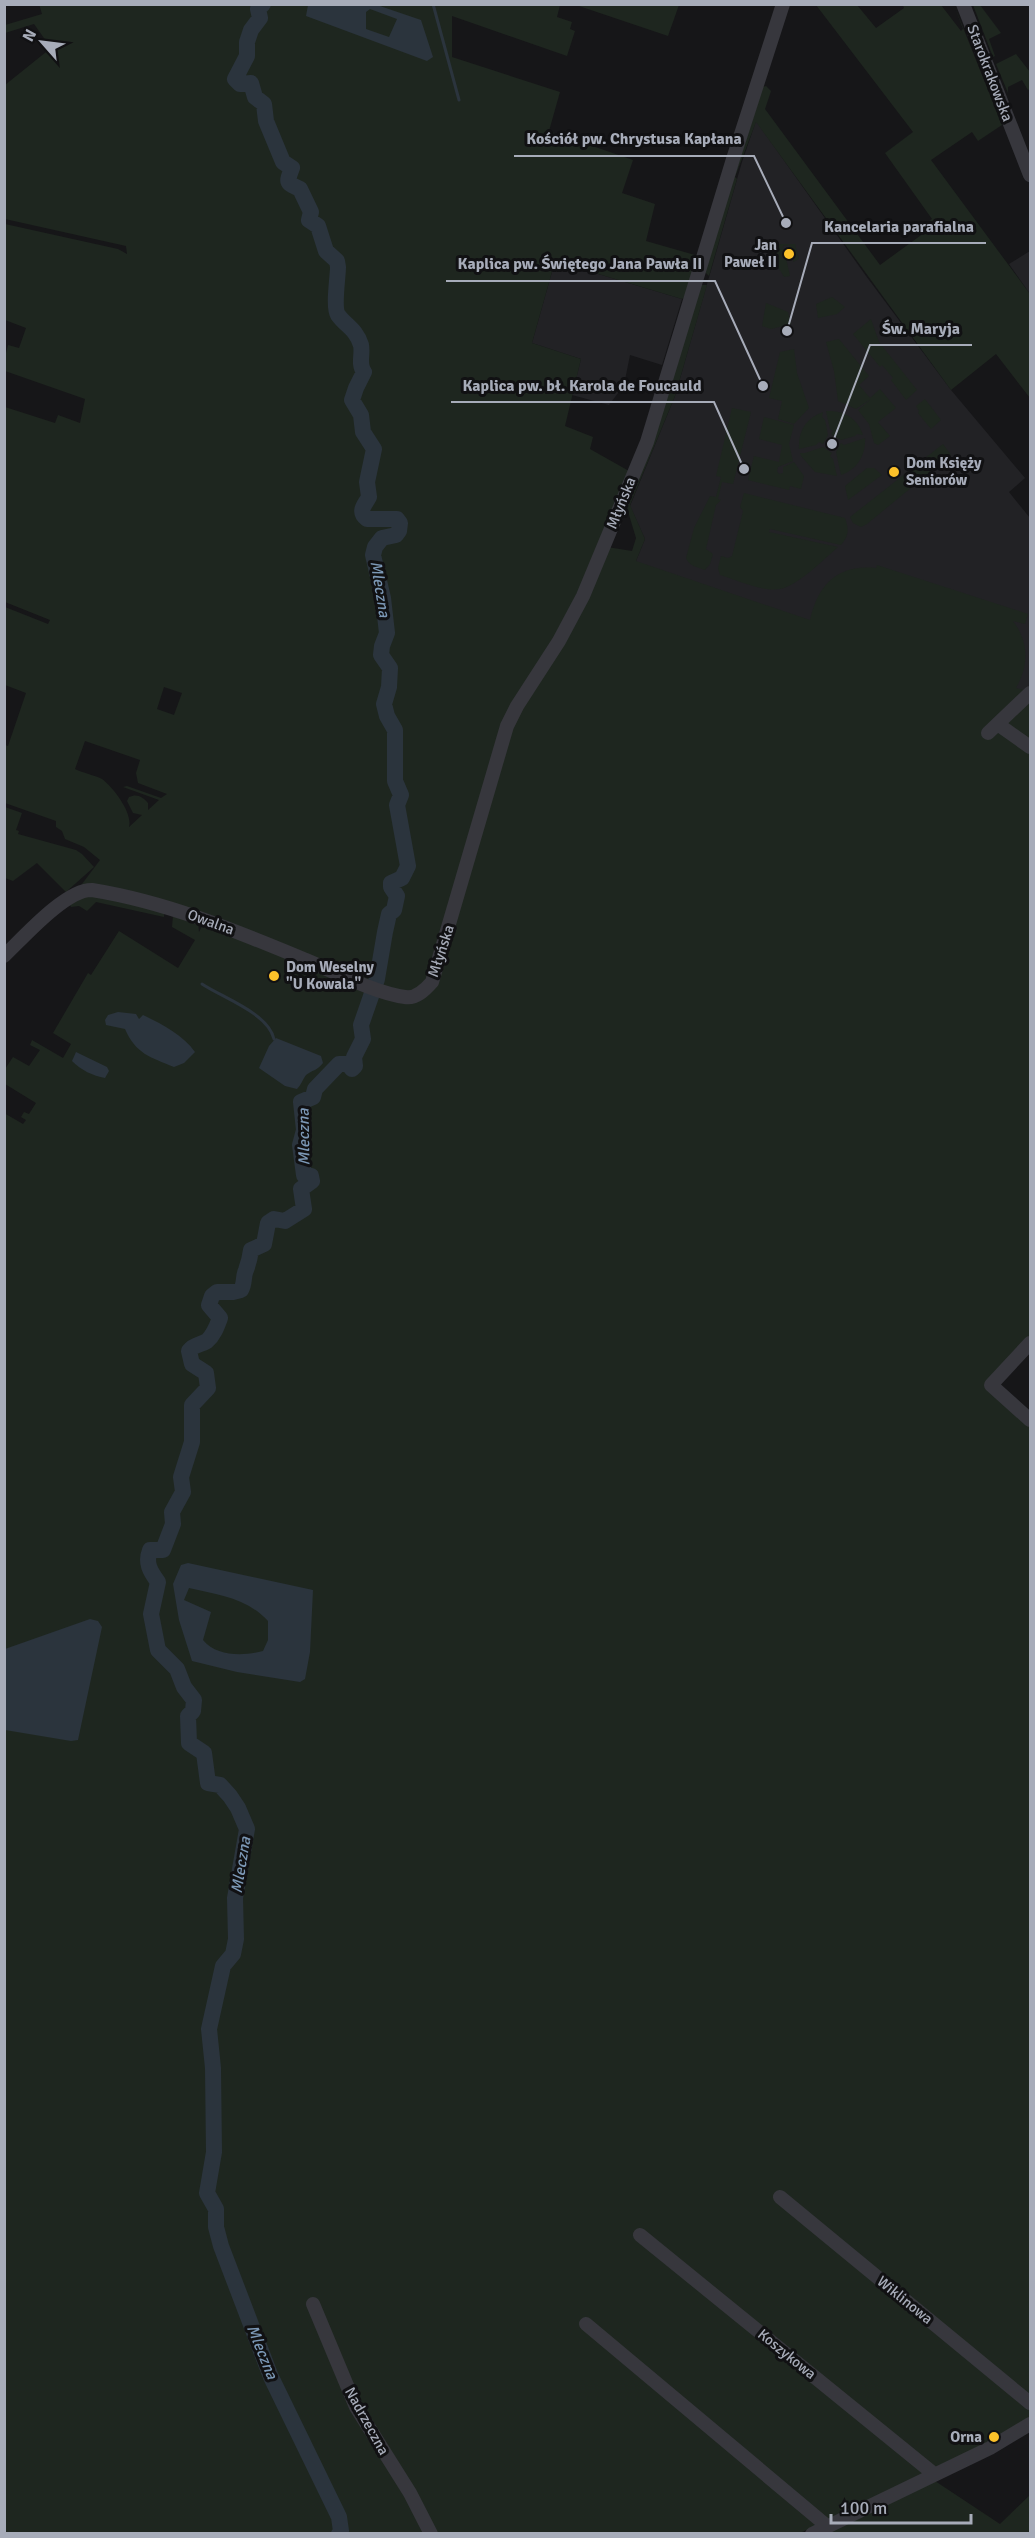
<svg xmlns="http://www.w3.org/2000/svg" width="1035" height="2538" viewBox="0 0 1035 2538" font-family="Signika,sans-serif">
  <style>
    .built { fill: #222225 }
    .green { fill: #1e261f; fill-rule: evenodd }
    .water { fill: #2b343d; fill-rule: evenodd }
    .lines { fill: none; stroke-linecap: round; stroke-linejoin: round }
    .stream { stroke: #2b343d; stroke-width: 3 }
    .river { stroke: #2b343d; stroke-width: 16 }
    .minor { stroke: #37373d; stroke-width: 14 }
    .poi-dot { fill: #fcc12a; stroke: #111113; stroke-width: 2 }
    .labels { text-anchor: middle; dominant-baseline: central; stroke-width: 6; stroke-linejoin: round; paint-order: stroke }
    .street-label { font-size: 15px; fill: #a7acb9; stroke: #111113 }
    .poi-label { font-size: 15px; font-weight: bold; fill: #a7acb9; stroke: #111113; text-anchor: end }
    .water-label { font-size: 16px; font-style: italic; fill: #7c98b6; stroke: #111113 }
    .leader { fill: none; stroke: #a7acb9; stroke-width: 2 }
    .callout-dot { fill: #a7acb9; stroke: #111113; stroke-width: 2 }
    .callout-label { font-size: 16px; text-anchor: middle; font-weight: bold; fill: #a7acb9; stroke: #111113; stroke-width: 6; stroke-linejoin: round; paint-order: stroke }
  </style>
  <rect width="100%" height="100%" fill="#161618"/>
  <!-- built -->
  <path class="built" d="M756,121l110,155 85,114 74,88 -16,14 21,26v170l-49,46 -370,-179 25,6 9,-22 -15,-33 45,-110 67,-234z
    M1030,251v43l-21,-30z
    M555,261l127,38 -20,66 -32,-10 -6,30 -15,20 -37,-10 9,-36 -49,-16z"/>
  <!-- green -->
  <path class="green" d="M39,4l521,1 -3,12 15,5 -2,7 5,2 -8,25 -115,-40v41l108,35 -11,39 84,29 -11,33 33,11 -9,37 49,14 1,3 -11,39 -3,2 -127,-38 -23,82 49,16 -16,67 28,11 -3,12 39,22 -22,76 25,4 4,-13 -10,-33 74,-220h7l-32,111 -45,109 15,34 -9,22 174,59c8,-35 27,-56 66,-52l1,-3 151,49 -3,10 -12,-3c16,21 16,44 3,67l12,3 2,-3v650l-42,44 42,41v994l-39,27 -191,89h-795l-1,-1420 19,11 3,-4 -5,-3 3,-5 5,2 7,-11 -31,-19v-15l8,-12 16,9 11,-16 -10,-5 2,-5 31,18 8,-14 -18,-11 35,-60 3,2 28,-44 59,37 17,-28 -23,-13 1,-11 25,7 1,9 5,-10 -125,-34 21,-28 -16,-13 -19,-8 -3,-8 -6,-4v-6l-51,-18v-58l3,1 18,-53 -21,-8v-78l43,17 2,-4 -45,-18v-195l50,16 3,-8 22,8 5,-24 -80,-28v-14l3,-12 11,3 7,-20 -21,-8v-96l113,25 9,5 -1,-8 -121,-27v-134l46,-37 -17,-24 -29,9v-8l37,-11zM164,687l18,6 -8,22 -17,-6zM85,741l55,19 -4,13 2,10 29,11 -6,4 -34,-12 -4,1 36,13 -11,10v-7c-5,-6 -11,-10 -19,-6l-2,4 6,12 9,2 -13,12c4,-14 -16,-40 -27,-48 -8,-4 -19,-6 -27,-10z
    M576,5h103l-11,31z
    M816,5h41l19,23 28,-20 -1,-3h38l20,26 2,-2 -9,-24 48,120 -24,16 -6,-9 -41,28 99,134v104l-34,-44 -45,36 -195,-268 -21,55 2,2 -28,97 -5,-5 59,-184 3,-1 5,5 -6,18 115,156 44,-32 -4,-6 12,-8 -47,-66 28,-21z
    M973,5h7l21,28 -12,6 6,17 -2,1z
    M1016,54l14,18v17l-2,1 -6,-10 -14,7v6l-12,-29z
    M781,244h14l4,15 -6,3 2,-12h-5l-1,-5 -6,1 1,5 -3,1 1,7 4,-1 4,18 -6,1 -13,-22 1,-9z
    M832,297l13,10 -8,7 -19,4 -2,-14z
    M766,303l22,9 3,12 -20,5 -9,-3z
    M871,319l8,23 38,48 -11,10 -15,-20 2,-2 -11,-13 -2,2 -27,-33z
    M839,339l30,37 -10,9 11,13 10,-9 16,19 -18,14 12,14 -12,9 -4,-2 -5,-19 -11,-14 13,-11 -15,10 -18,-8 -4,-30 -8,-29z
    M794,349l3,24 12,35 -15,16 -16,-5 4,-18 -13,-3 11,-46z
    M925,399l16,21 -10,9 -13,-16 1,-2 -3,-5z
    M732,408l19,4 -18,72 -11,-2 -4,17 3,1 -5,5 -10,44 7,5 -3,10 -5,6c-8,-3 -16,-4 -19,-12l8,-30 16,-32 6,1 5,-20 -5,-1z
    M826,411c17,-1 32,7 37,24l-6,-1 -2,2 -14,4 -10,-6 2,-3 -3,-2z
    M823,412l-1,5 3,3 3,15 -5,9 -4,-2 -3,3 -17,4c-1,-18 7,-31 24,-37z
    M764,417l30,8 -5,19 4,17 -15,6 -1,4 2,3 4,-1v-6l11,-5 10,14 -3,13 -11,-3 -1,4 -41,-10 6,-24 25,6 3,-17 -23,-6z
    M865,438c1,17 -8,32 -24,37l-5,-23 5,-9 3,2z
    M943,444l8,11 -84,69 -6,3 -8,-4 -3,-6z
    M823,447l9,6 -2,3 3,3 4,17 -22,-4 -14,-16 -1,-3h5z
    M867,468h7l8,7 -34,25 -3,-14z
    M744,493l101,25c4,11 4,18 -4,27l-71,-16 -1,3 69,15c-14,12 -40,39 -58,42 -18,3 -43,-9 -60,-14l-2,-7 3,-12 7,2 4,-2 11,-45 -3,-4z
    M5,807l17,6 -6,17 3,1 -1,3 58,16 6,4 12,13 -28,25 -29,-29 -24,18 -8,-3z
    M91,895l73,16v6l-68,-15 -9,9 -8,-5 -8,1 -2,-4z
    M932,2479l68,45 30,-29v38l-207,1z"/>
  <!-- water -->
  <path class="water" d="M308,5h69l44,15 12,37 -6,4 -121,-45zM370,9l27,10 -8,18 -23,-8v-17z
    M118,1012l18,2 3,5 4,-4c19,9 40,20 52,37l-11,11 -10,4c-24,-10 -38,-13 -49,-38l-19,-4 -1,-5 3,-5z
    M276,1038l45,18 2,7c-6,8 -11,7 -17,12 -3,4 -5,10 -9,14l-12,-3 -26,-18 10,-22z
    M76,1052l31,15 2,4 -4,7c-12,-2 -24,-8 -33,-17z
    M188,1563l125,27 -3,62 -5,27 -5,3 -63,-10 -45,-11 -13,-41 -6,-36 8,-19zM189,1588c30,7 58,10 79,33v19l-5,11c-19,5 -46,6 -60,-11l8,-28 -27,-12z
    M90,1619l8,2 4,6 -24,113 -7,1 -66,-11v-81z"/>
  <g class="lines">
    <!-- stream -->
    <path class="stream" d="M433,4l26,96
      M202,984c21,14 66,29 72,55"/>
    <!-- river -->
    <path class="river" d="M263,4l-5,5 2,9 -9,12 -4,12v14l-12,23 5,5 11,-1 4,14 9,7 2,17 17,41 9,6c-6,16 -6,14 8,21l11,23 -2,8 9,6 8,25 11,10 1,6c0,10 -5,40 0,48 8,11 18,14 23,30 2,9 -3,19 3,27l-8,16 -4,12 9,15 2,17 11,17 -7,33 2,15c-4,8 -12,14 -2,22h30l3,4 -1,8 -3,4 -14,3 -7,9 -2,8 10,43 4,35 -5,13 -1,9 9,13 -1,19 -5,17 3,12 8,14v51l6,14 -4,10 11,61 -6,12 -11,5v4l6,9 -3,14 -5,4 -4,18 -8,47 -16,46 2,14 -9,18 1,9 -3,3 -4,-5h-9l-24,25 -2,8 -12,5 3,28 -4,15 4,30 7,1 1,5 -11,8 3,20 -19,12 -11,-2 -6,4 -4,21 -13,6c-1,8 -2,12 -5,20 -3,6 -1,13 -5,20l-8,2h-16l-5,4 -3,9 11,13c-3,8 -6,17 -13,23 -6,4 -13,3 -18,10l3,13 14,9 2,15 -16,17v37l-11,35 2,15 -11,20 1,12 -10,26h-13c-5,13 0,21 8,32l-7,32 7,36 19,19 7,18 10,13 -1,11 -5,5 1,27 15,10 4,30 12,2 10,11 8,12 9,21 -12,69 1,41 -3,15 -10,12 -14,63 4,39 1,84 -7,41 9,16v18l5,19 50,131 68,140 2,14 -2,3"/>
    <!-- minor -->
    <path class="minor" d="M963,4l67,171
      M999,725l31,22
      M988,733l42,-40
      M4,956c19,-18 62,-67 88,-66 75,12 144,41 214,70 29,12 69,33 99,37 11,2 20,-7 27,-15l75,-256 10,-20 42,-65 24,-45 64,-154 86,-283 50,-155
      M1030,1343l-39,42 39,35
      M780,2197l250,206
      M640,2235l294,239
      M313,2304l43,103 54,86 21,41
      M586,2324l241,202
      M812,2534l178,-86 40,-24"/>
  </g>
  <!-- markers -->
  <g class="poi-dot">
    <circle cx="789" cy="254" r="6"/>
    <circle cx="894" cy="472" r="6"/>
    <circle cx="274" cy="976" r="6"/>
    <circle cx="994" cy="2437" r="6"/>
  </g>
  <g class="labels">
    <!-- street labels -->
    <g class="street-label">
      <text transform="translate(990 73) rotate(69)">Starokrakowska</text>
      <text transform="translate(621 503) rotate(-68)">Młyńska</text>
      <text transform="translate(211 922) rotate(20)">Owalna</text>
      <text transform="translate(441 951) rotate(-72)">Młyńska</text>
      <text transform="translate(905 2300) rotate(39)">Wiklinowa</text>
      <text transform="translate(787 2354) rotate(39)">Koszykowa</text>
      <text transform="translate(367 2421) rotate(61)">Nadrzeczna</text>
    </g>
    <!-- poi labels -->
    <g class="poi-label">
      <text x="777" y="245">Jan<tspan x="777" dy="17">Paweł II</tspan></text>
      <text x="906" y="463" text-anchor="start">Dom Księży<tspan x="906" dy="17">Seniorów</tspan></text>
      <text x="286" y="967" text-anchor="start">Dom Weselny<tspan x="286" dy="17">"U Kowala"</tspan></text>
      <text x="982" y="2437">Orna</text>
    </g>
    <!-- water labels -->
    <g class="water-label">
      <text transform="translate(380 589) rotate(81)">Mleczna</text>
      <text transform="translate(304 1137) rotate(-91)">Mleczna</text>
      <text transform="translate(241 1865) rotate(-81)">Mleczna</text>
      <text transform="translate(262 2352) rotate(68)">Mleczna</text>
    </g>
  </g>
  <!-- callouts -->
  <path class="leader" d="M786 223L754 156H514M787 331L812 243H986M763 386L715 281H446M832 444L870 345H972M744 469L714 402H451"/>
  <g class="callout-dot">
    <circle cx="786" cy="223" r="6"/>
    <circle cx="787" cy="331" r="6"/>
    <circle cx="763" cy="386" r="6"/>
    <circle cx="832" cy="444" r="6"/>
    <circle cx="744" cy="469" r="6"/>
  </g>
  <g class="callout-label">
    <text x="634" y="144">Kościół pw. Chrystusa Kapłana</text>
    <text x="899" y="232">Kancelaria parafialna</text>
    <text x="580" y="269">Kaplica pw. Świętego Jana Pawła II</text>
    <text x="921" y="334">Św. Maryja</text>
    <text x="582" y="391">Kaplica pw. bł. Karola de Foucauld</text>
  </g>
  <!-- border -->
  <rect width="1035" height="2538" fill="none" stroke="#a7acb9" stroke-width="12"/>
  <!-- north arrow -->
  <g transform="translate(42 42) rotate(298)" stroke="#111113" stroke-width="4.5" paint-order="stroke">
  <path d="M0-4.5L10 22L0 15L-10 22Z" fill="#a7acb9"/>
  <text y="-9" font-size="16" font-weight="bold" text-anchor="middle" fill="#a7acb9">N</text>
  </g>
  <!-- scale -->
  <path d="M831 2514v9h140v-9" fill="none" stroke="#a7acb9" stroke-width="3"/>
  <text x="840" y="2514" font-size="18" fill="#a7acb9" stroke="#111113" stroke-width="4.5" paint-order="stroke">100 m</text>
</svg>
